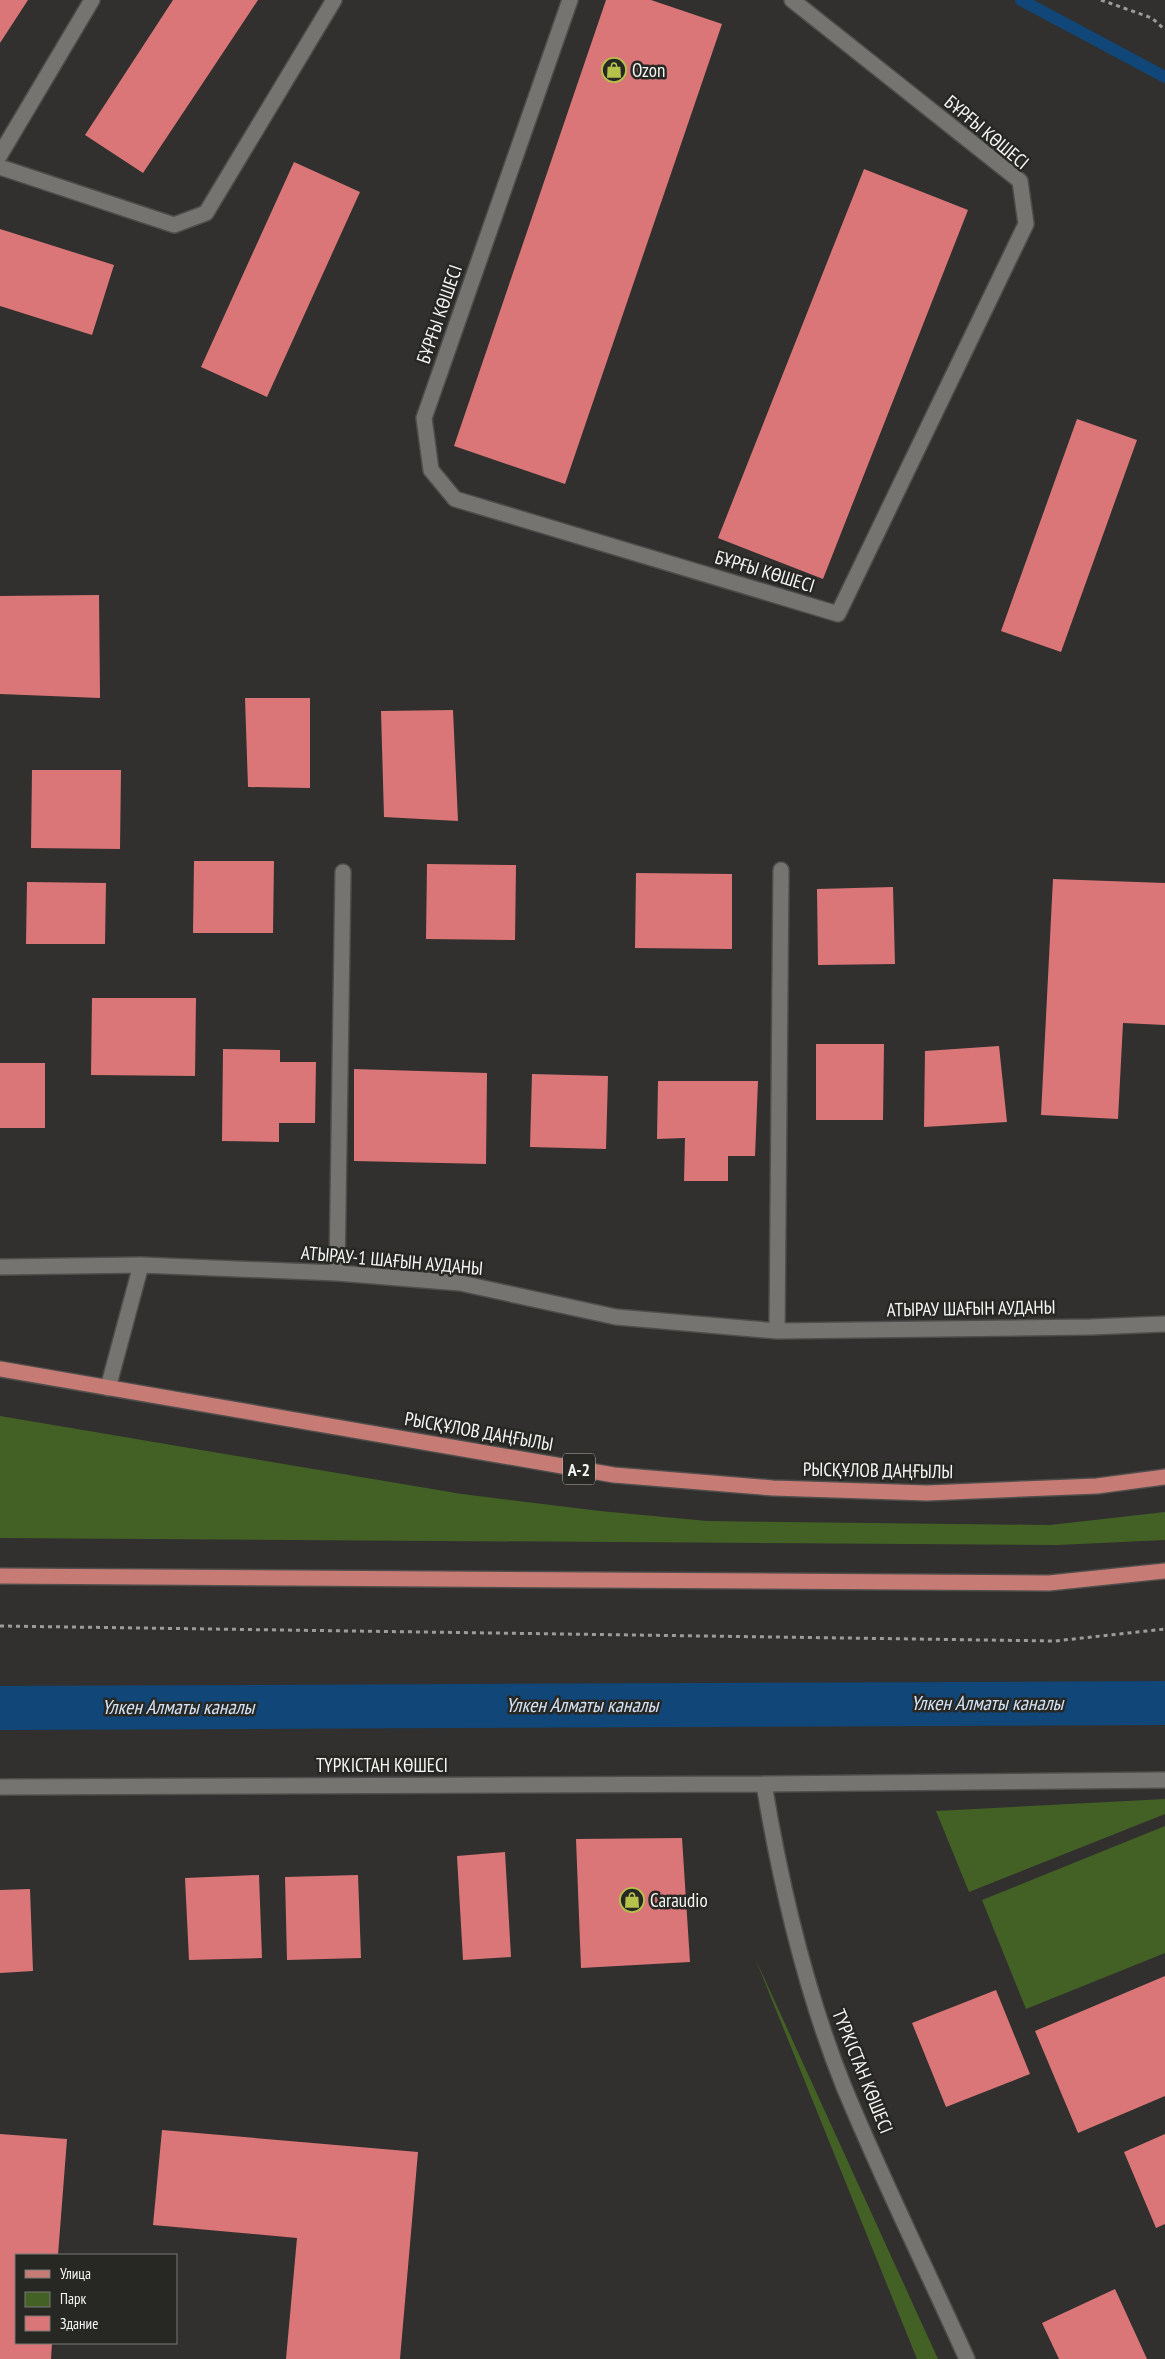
<svg xmlns="http://www.w3.org/2000/svg" width="1165" height="2359" viewBox="0 0 1165 2359" font-family="'PT Sans Narrow',sans-serif">
  <style>
    .green { fill: #436025 }
    .lines { fill: none; stroke-linecap: round; stroke-linejoin: round }
    .stream { stroke: #114678; stroke-width: 12 }
    .canal { stroke: #114678; stroke-width: 44 }
    .building { fill: #da7677 }
    .lane-casing { stroke: #4e4d4b; stroke-width: 18 }
    .street-casing { stroke: #4e4d4b; stroke-width: 18 }
    .primary-casing { stroke: #4e4d4b; stroke-width: 18 }
    .path { stroke: #9c9c9a; stroke-width: 3; stroke-dasharray: 4 4; stroke-linecap: butt }
    .lane { stroke: #757471; stroke-width: 15 }
    .street { stroke: #757471; stroke-width: 15 }
    .primary { stroke: #c67b75; stroke-width: 15 }
    .labels { text-anchor: middle; dominant-baseline: central; stroke-width: 5; stroke-linejoin: round; paint-order: stroke }
    .shield { fill: #272724; stroke: #b7b7b5; stroke-width: 1 }
    .shield-label { font-size: 18px; font-weight: bold; fill: #f5f5f3 }
    .poi-label { font-size: 19px; fill: #f5f5f3; stroke: #272724; text-anchor: start }
    .street-label { font-size: 19px; fill: #f5f5f3; stroke: #272724 }
    .water-label { font-size: 20px; font-style: italic; fill: #d1e1f4; stroke: #272724 }
  </style>
  <rect width="100%" height="100%" fill="#31302e"/>
  <!-- green -->
  <path class="green" d="M0,1416l462,78 138,17 107,10 343,4 115,-13v28l-108,5 -1057,-7z
    M1165,1799v15l-196,78 -33,-81z
    M1165,1826v127l-139,56 -44,-109z
    M755,1958l183,401h-21z"/>
  <g class="lines">
    <!-- stream -->
    <path class="stream" d="M1021,0l144,77"/>
    <!-- canal -->
    <path class="canal" d="M0,1708l1165,-5"/>
  </g>
  <!-- building -->
  <path class="building" d="M0,0h28l-28,43z
    M173,0h85l-115,173 -58,-38z
    M606,0h45l71,24 -157,460 -111,-38z
    M294,162l66,30 -93,205 -66,-30z
    M864,169l104,41 -145,369 -105,-41z
    M0,229l114,36 -22,70 -92,-29z
    M1077,419l60,21 -76,212 -60,-21z
    M99,595l1,103 -100,-4v-98z
    M245,698h65v90l-62,-1z
    M453,710l5,111 -74,-4 -3,-106z
    M32,770h89l-1,79 -89,-1z
    M194,861h80l-1,72h-80z
    M427,864l89,1 -1,75 -89,-1z
    M636,873l96,1v75l-97,-1z
    M1053,879l112,4v142l-42,-2 -5,96 -77,-4z
    M27,882l79,1 -1,61h-79z
    M893,887l2,77 -77,1 -1,-76z
    M92,998h104l-1,78 -104,-1z
    M816,1044h68l-1,76h-67z
    M999,1046l8,76 -83,5 1,-76z
    M223,1049l57,1v12h36l-1,61h-36v19l-57,-1z
    M0,1063h45v65h-45z
    M354,1069l133,4 -1,91 -132,-3z
    M532,1074l76,2 -2,73 -76,-2z
    M658,1081h100l-3,75h-27v25h-44l1,-43 -28,1z
    M682,1838l8,124 -109,6 -5,-129z
    M505,1852l6,105 -48,3 -6,-104z
    M259,1875l3,83 -73,2 -4,-82z
    M358,1875l3,83 -74,2 -2,-83z
    M30,1889l3,82 -33,2v-83z
    M1165,1976v120l-87,37 -43,-102z
    M996,1990l34,84 -84,33 -34,-84z
    M162,2130l256,22 -18,207h-114l11,-121 -144,-13z
    M0,2134l67,5 -9,116h-42v88h36l-1,16h-51z
    M1165,2134v90l-9,4 -32,-76z
    M1115,2289l32,70h-88l-17,-36z"/>
  <g class="lines">
    <defs>
      <path id="lane" d="M0,155l92,-155
        M0,167l174,58 32,-12 128,-213"/>
      <path id="street" d="M570,0l-146,418 7,52 24,29 383,115 188,-390 -6,-43 -228,-181
        M0,1267l141,-2 196,8 123,10 156,34 161,14 314,-4 74,-3
        M337,1273l6,-401
        M777,1331l4,-461
        M108,1388l33,-123
        M764,1784c17,103 41,206 80,303 38,92 82,181 123,272
        M0,1787l764,-3 401,-4"/>
      <path id="primary" d="M0,1369l614,106 159,13 154,5 170,-7 68,-9
        M0,1576l1049,7 116,-12"/>
    </defs>
    <!-- lane casing -->
    <use href="#lane" class="lane-casing"/>
    <!-- street casing -->
    <use href="#street" class="street-casing"/>
    <!-- primary casing -->
    <use href="#primary" class="primary-casing"/>
    <!-- path -->
    <path class="path" d="M1101,0l51,18 13,12
      M0,1626l1055,15 110,-12"/>
    <!-- lane -->
    <use href="#lane" class="lane"/>
    <!-- street -->
    <use href="#street" class="street"/>
    <!-- primary -->
    <use href="#primary" class="primary"/>
  </g>
  <!-- icons -->
  <defs>
    <symbol id="shop-ring" viewBox="-11 -11 22 22"><circle r="9.5" fill="#272724" stroke="#b4c24a" stroke-width="1.5"/><path d="M-5-2.5h2.3a2.7 3.5 0 0 1 5.4 0H5L5.5 6h-11ZM-1.5-2.5h3a1.5 2.3 0 0 0-3 0Z" fill="#b4c24a"/></symbol>
  </defs>
  <g fill-rule="evenodd">
    <use href="#shop-ring" x="600" y="56" width="28" height="28"/>
    <use href="#shop-ring" x="618" y="1886" width="28" height="28"/>
  </g>
  <g class="labels">
    <!-- shield labels -->
    <rect class="shield" x="563" y="1453.5" width="32" height="31" rx="4"/>
    <g class="shield-label">
      <text x="579" y="1469">A-2</text>
    </g>
    <!-- poi labels -->
    <g class="poi-label">
      <text x="632" y="70">Ozon</text>
      <text x="650" y="1900">Caraudio</text>
    </g>
    <!-- street labels -->
    <g class="street-label">
      <text transform="translate(987 132) rotate(40)">БҰРҒЫ КӨШЕСІ</text>
      <text transform="translate(439 314) rotate(-71)">БҰРҒЫ КӨШЕСІ</text>
      <text transform="translate(765 571) rotate(17)">БҰРҒЫ КӨШЕСІ</text>
      <text transform="translate(392 1260) rotate(5)">АТЫРАУ-1 ШАҒЫН АУДАНЫ</text>
      <text transform="translate(971 1308) rotate(-1)">АТЫРАУ ШАҒЫН АУДАНЫ</text>
      <text transform="translate(479 1431) rotate(10)">РЫСҚҰЛОВ ДАҢҒЫЛЫ</text>
      <text transform="translate(878 1470) rotate(1)">РЫСҚҰЛОВ ДАҢҒЫЛЫ</text>
      <text x="382" y="1765">ТҮРКІСТАН КӨШЕСІ</text>
      <text transform="translate(863 2071) rotate(68)">ТҮРКІСТАН КӨШЕСІ</text>
    </g>
    <!-- water labels -->
    <g class="water-label">
      <text x="987" y="1703">Үлкен Алматы каналы</text>
      <text x="582" y="1705">Үлкен Алматы каналы</text>
      <text x="178" y="1707">Үлкен Алматы каналы</text>
    </g>
  </g>
  <!-- legend -->
  <rect x="15" y="2254" width="162" height="90" fill="#272724" stroke="#797977"/>
  <rect x="25" y="2270" width="25" height="8" fill="#c67b75" stroke="#797977"/>
  <text x="60" y="2279" font-size="15" fill="#f5f5f3">Улица</text>
  <rect x="25" y="2292" width="25" height="15" fill="#436025" stroke="#797977"/>
  <text x="60" y="2304" font-size="15" fill="#f5f5f3">Парк</text>
  <rect x="25" y="2316" width="25" height="15" fill="#da7677" stroke="#797977"/>
  <text x="60" y="2329" font-size="15" fill="#f5f5f3">Здание</text>
</svg>
